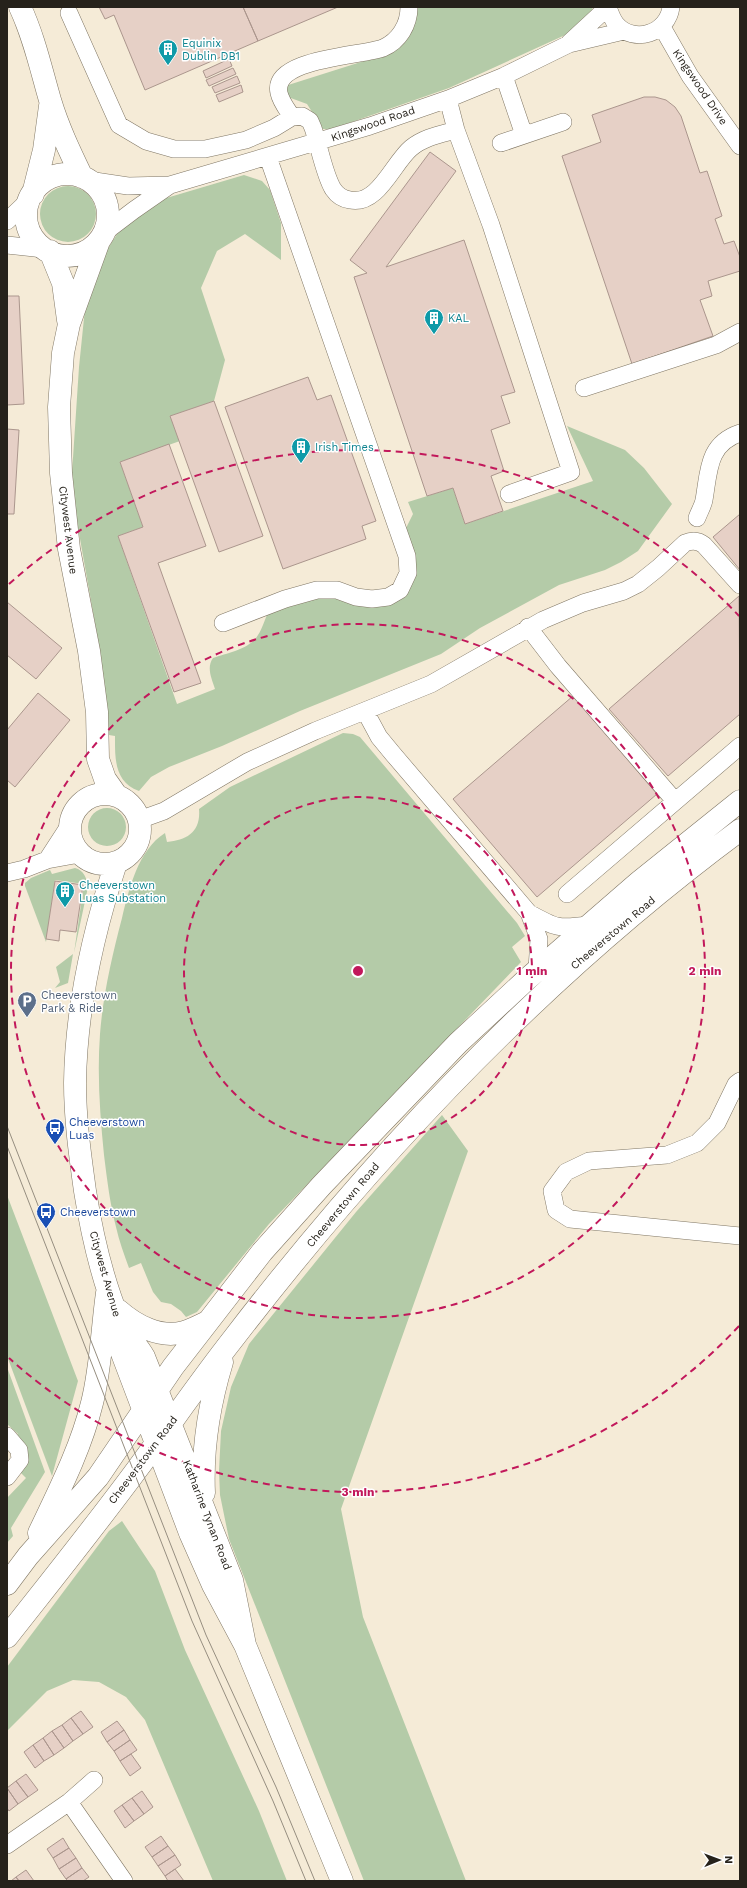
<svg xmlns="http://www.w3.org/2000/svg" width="747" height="1888" viewBox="0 0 747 1888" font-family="'Work Sans',sans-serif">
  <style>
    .green { fill: #b4cba8 }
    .building { fill: #e6d0c6; stroke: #ab968d }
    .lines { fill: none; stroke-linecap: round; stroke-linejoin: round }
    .minor-casing { stroke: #807765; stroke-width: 18 }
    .major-casing { stroke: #807765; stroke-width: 23 }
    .minor { stroke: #fff; stroke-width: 17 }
    .major { stroke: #fff; stroke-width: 22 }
    .tram { stroke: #968e80; stroke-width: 1 }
    .ring { fill: none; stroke: #c2185b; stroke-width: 2; stroke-dasharray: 7 5 }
    .labels { text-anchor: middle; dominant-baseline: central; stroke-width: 3; stroke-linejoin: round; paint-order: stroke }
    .culture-label { font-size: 11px; fill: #0d838f; stroke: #fff; text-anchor: start }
    .street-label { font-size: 11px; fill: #26221b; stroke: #fff }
    .service-label { font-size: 11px; fill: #4e5e75; stroke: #fff; text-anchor: start }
    .transit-label { font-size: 11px; fill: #164399; stroke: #fff; text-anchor: start }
    .centre { fill: #c2185b; stroke: #fff; stroke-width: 2 }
    .ring-label { font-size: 12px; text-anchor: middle; font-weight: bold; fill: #c2185b; stroke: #fff; stroke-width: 3; stroke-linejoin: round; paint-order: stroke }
  </style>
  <rect width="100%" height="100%" fill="#f5ebd7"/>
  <!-- green -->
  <path class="green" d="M415,7h178l-3,9 -16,15 -125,57 -117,41h-9l-16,-25 -19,-7 -3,-11 98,-31z
    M244,175l18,6 8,9 11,33v37l-36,-26 -28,17 -16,37 24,72 -11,41 -43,15 9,25 -60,21 23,65 -25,9 59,168 38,-15c-3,-10 -9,-21 -2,-31 14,-5 37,-9 45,-23 5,-7 7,-18 12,-26l43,-15 88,-1 5,-65 7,-14 -5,-12 45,-14 12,36 128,-43 -26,-55 58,24 19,18 28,36 -34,47 -17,11 -16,8 -46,15 -79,43 -39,26 -141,57 -78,35 -53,21 -18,10 -12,14c-25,-9 -24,-33 -24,-55l-6,-1 -10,-89 -28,-158 8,-121 8,-78 13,-28 17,-27 8,-9 38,-26z
    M40 214a28 28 0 1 1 56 0a28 28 0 1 1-56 0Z
    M343,733l10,1 7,3 157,186 8,13 -13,11 9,15 -252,262 -72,88 -11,5 -5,-6 -10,-7 -10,-2 -8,-10 -12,-29 -12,5c-5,-14 -10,-27 -13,-41 -6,-23 -9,-48 -12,-72 -4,-40 -7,-80 -4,-121 3,-39 12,-78 22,-116 7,-29 16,-68 43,-85l2,9c20,-2 34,-10 32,-33l31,-22z
    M88 827a19 19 0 1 1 38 0a19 19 0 1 1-38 0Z
    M75,868c9,2 12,11 13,19l-14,66 10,-69 -29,-4 -9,62 -21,-56v-3l6,-5 19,-8 2,4z
    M73,954l-5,29 -13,5 5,-6 -4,-15z
    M442,1115l26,36 -127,358 22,108 103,264h-102l-135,-342 -9,-44 -1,-24 2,-40 10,-44 18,-43 107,-132z
    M7,1195l71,186 -26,95 -45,-120z
    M7,1367l38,105 -34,56 2,8 -6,7v-45l19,-20 -8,-8 -4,-32 4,-4 -11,-10z
    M122,1521l33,50 30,79 74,161 28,70h-74l-68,-161 -19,-23 -27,-15 -26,-2 -26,11 -40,40v-64l102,-136z"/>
  <!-- building -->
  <path class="building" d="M99,7h144l15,34 -113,49 -31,-75 -9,4z
    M243,7h95l-80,34z
    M229,59l3,7 -26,12 -3,-7z
    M233,68l3,6 -27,12 -3,-6z
    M237,76l3,7 -25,10 -3,-6z
    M241,85l2,7 -24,10 -3,-7z
    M644,97h11l11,3 9,7 6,9 19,57 7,-2 15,45 -7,3 9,25 10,-3 6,16v14l-32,10 4,15 -12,4 13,36 -81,28 -70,-208 39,-14 -9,-27z
    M430,152l26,19 -70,96 78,-27 51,152 -14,4 9,27 -19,7 13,41 -13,5 12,35 -38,13 -12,-36 -26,8 -73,-219 13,-4 -17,-13z
    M7,296h12l5,108 -17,1z
    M308,377l9,23 14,-5 45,126 -14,5 4,13 -83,30 -58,-162z
    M214,401l49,135 -44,16 -49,-136z
    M7,429l12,1 -5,84h-7z
    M169,444l37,102 -48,17 43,120 -27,9 -56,-156 25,-9 -23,-65z
    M740,514v56l-27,-33z
    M739,596l1,118 -72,62 -59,-67z
    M7,602l55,46 -26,31 -29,-24z
    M38,693l32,27 -55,67 -8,-7v-50z
    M573,696l84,98 -120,103 -84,-98z
    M55,881l28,4 -7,47 -16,-2 -1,11 -13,-2z
    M81,1711l12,16 -10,7 -12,-16z
    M71,1718l12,16 -10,7 -11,-16z
    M117,1721l7,9 -17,12 -6,-10z
    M62,1725l11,16 -9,7 -12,-17z
    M124,1730l6,10 -16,11 -7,-9z
    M52,1731l12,17 -10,7 -11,-17z
    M43,1738l11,17 -10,6 -11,-16z
    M130,1740l7,10 -17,11 -6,-10z
    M33,1745l11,16 -9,7 -11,-16z
    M131,1754l10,14 -11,8 -10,-15z
    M26,1774l12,16 -10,7 -12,-16z
    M16,1781l12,16 -10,7 -11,-16z
    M7,1788l11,16 -9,7 -2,-3z
    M142,1791l11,16 -9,7 -12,-16z
    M132,1798l12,16 -10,7 -12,-16z
    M122,1805l12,16 -9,7 -11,-17z
    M161,1836l7,10 -16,11 -7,-10z
    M63,1838l6,10 -16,10 -6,-9z
    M168,1846l7,9 -17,11 -6,-9z
    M69,1848l7,10 -17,11 -6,-11z
    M175,1855l6,10 -16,11 -7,-10z
    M76,1858l6,10 -16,11 -7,-10z
    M82,1868l7,9 -6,4h-15l-2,-2z
    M175,1869l9,12h-16l-3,-5z
    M26,1870l8,11h-15l-3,-4z
    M16,1877l3,4h-8z"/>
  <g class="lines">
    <defs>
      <path id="minor" d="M69,13l50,112 27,16 28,8h31l41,-9 28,-12 18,-11 10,-1 8,5 3,7c6,17 11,46 20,61 4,6 9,10 17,11 28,6 43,-37 61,-52 13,-11 31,-14 45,-18
        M662,27l28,49 50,70
        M569,43l39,-36c2,6 4,12 8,17 18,21 52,9 55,-17
        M504,76l20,59
        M448,99l8,31 35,95 80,247 -62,22
        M292,117c-5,-8 -11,-15 -13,-24 -8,-35 83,-37 104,-45 16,-7 26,-23 26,-41
        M501,143l62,-21
        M88,180l40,6 42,-1
        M7,221l22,-21
        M105,232l29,-22 36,-25 200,-59 78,-27 56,-23 65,-32 55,-13
        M7,245l37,4
        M584,388l132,-43 24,-13
        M697,518c2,-6 6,-12 7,-18 5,-28 3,-56 36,-67
        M223,623l62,-24 32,-9h20l19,7 16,2 16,-2 12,-7 8,-17 -1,-17 -139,-399
        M528,627l30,39 117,135
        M365,711l14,26 14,17 136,159 10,26 -2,30
        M139,820l25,-9 83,-49 68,-31 116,-47 112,-64 40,-17 41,-12 14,-7 20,-16 27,-25c7,-3 13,-3 19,2l36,40
        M47,860l24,-37
        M7,873l17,-4 23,-9 33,-6
        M567,894l173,-148
        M529,913c27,15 29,16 59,12
        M740,1081l-4,3 -19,39 -20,20 -30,12 -78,6 -23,11 -14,19 4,19 14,9 170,17
        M7,1436l12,14 1,10 -13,17
        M69,1802l55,79
        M7,1845l62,-43 25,-22"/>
      <path id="major" d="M20,7c14,30 21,62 30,93 8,27 20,52 32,77
        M26 215a41 41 0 1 1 82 0a41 41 0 1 1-82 0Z
        M33,194l11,-44 6,-44
        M99,241l-30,83 -6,29 -4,54 2,66 8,76 20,102 8,61 1,47 7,20 12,17
        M50,251l13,32 5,37
        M70 829a35 35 0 1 1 70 0a35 35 0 1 1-70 0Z
        M116,863c-23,70 -40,146 -41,220 0,36 5,72 10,108 7,44 17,88 34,129 5,13 18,24 25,37l88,223 13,65
        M118,1310c17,15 42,29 66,22 7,-2 15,-6 23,-10
        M119,1322l1,26 70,185 23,52 32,60 97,236
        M204,1493c-2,-46 5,-88 18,-131
        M39,1533c20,-42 42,-85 53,-130 9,-35 10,-75 15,-110
        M7,1584l21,-28 70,-79 75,-110 89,-115 60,-67 136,-142 68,-63 113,-98 101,-81
        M7,1637c44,-56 89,-112 131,-169 32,-43 62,-87 95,-129 146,-190 314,-366 507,-509"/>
    </defs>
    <!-- minor casing -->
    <use href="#minor" class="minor-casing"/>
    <!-- major casing -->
    <use href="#major" class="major-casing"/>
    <!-- minor -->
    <use href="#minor" class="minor"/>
    <!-- major -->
    <use href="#major" class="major"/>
    <!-- tram -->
    <path class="tram" d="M7,1126l199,509 70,152 39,94
      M7,1146l185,475 81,180 33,80"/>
  </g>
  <!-- distance rings -->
  <g class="ring">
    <circle cx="358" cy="971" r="174"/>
    <circle cx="358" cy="971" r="347"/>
    <path d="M739 1326A521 521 0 0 1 9 1358M9 584A521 521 0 0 1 739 616"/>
  </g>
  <!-- icons -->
  <defs>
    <symbol id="building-pin" viewBox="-11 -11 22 30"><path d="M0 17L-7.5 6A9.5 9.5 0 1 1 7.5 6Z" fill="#0f9aa8" stroke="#fff"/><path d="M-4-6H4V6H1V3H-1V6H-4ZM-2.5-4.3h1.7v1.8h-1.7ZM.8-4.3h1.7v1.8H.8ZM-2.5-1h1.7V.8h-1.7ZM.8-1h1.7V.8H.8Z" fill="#fff"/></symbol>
    <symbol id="parking-pin" viewBox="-11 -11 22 30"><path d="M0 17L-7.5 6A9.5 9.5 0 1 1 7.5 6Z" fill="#5c6f8a" stroke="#fff"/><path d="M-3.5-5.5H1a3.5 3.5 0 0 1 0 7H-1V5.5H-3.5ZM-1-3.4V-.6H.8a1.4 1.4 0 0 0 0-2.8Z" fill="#fff"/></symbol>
    <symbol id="bus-pin" viewBox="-11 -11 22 30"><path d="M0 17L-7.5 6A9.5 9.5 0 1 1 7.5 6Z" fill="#1a4fb4" stroke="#fff"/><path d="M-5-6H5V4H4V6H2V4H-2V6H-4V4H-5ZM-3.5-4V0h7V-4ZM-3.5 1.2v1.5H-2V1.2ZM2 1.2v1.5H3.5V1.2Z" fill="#fff"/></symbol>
  </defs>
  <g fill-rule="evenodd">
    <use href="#building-pin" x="157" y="38" width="22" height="30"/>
    <use href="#building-pin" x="423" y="307" width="22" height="30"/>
    <use href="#building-pin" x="290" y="436" width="22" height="30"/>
    <use href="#building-pin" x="54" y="880" width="22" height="30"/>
    <use href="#parking-pin" x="16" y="990" width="22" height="30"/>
    <use href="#bus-pin" x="44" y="1117" width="22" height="30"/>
    <use href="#bus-pin" x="35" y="1201" width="22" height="30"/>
  </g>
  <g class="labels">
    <!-- culture labels -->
    <g class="culture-label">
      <text x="182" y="43">Equinix<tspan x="182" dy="13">Dublin DB1</tspan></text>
      <text x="448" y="318">KAL</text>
      <text x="315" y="447">Irish Times</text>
      <text x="79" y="885">Cheeverstown<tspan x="79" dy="13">Luas Substation</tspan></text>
    </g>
    <!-- street labels -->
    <g class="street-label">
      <text transform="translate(700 87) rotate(56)">Kingswood Drive</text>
      <text transform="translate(373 124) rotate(-19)">Kingswood Road</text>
      <text transform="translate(68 530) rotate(83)">Citywest Avenue</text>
      <text transform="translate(613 933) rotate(-40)">Cheeverstown Road</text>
      <text transform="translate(343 1205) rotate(-50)">Cheeverstown Road</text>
      <text transform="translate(105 1274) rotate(74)">Citywest Avenue</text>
      <text transform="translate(143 1460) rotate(-53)">Cheeverstown Road</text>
      <text transform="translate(207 1515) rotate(69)">Katharine Tynan Road</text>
    </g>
    <!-- service labels -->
    <g class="service-label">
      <text x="41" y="995">Cheeverstown<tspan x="41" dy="13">Park &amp; Ride</tspan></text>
    </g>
    <!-- transit labels -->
    <g class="transit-label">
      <text x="69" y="1122">Cheeverstown<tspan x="69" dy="13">Luas</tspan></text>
      <text x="60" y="1212">Cheeverstown</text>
    </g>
  </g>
  <circle cx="358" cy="971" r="6" class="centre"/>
  <g class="ring-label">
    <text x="532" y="975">1 min</text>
    <text x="705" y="975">2 min</text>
    <text x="358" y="1496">3 min</text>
  </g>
  <!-- border -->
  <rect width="747" height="1888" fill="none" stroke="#26221b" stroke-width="16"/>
  <!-- north arrow -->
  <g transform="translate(719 1860) rotate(89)" stroke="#ffffff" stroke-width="3" paint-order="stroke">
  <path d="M0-3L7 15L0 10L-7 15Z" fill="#26221b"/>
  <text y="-6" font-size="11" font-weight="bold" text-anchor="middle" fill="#26221b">N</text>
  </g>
</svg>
